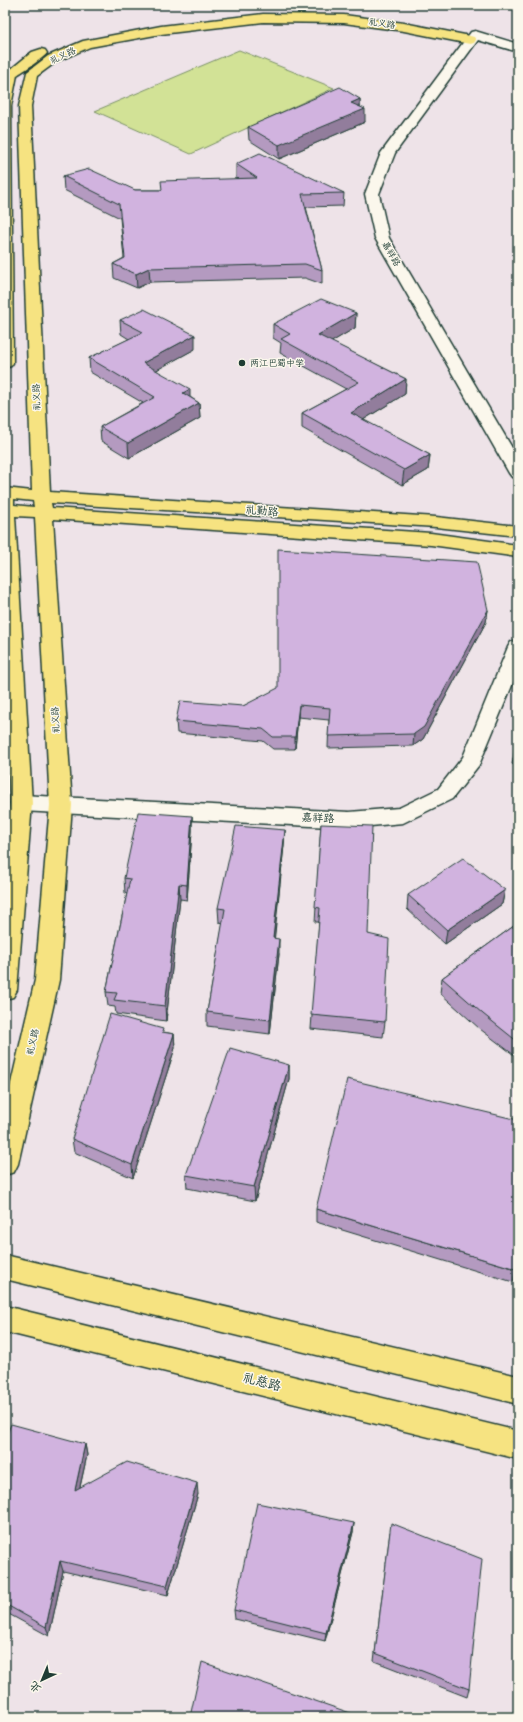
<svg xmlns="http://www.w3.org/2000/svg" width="523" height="1722" viewBox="0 0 523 1722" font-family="'Balsamiq Sans','LXGW WenKai TC',sans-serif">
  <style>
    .green { fill: #d2e296; stroke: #789065 }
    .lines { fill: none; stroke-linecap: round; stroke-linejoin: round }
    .minor-casing { stroke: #1f3d34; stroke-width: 3 }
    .major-casing { stroke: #1f3d34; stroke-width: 3 }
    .minor { fill: #fbf7ec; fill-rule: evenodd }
    .major { fill: #f6e381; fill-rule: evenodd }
    .wall { fill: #b49ac0; stroke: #1f3d34 }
    .shaded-wall { fill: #927d9c; stroke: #1f3d34 }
    .building { fill: #d1b3df; stroke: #1f3d34 }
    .poi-dot { fill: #1f3d34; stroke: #fbf7ec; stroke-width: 1.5 }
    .labels { text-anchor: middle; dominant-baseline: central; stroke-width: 3; stroke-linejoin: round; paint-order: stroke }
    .far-street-label { font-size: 9px; fill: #1f3d34; stroke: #fbf7ec }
    .far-poi-label { font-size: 9px; fill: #1f3d34; stroke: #fbf7ec; text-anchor: start }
    .street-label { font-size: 11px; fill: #1f3d34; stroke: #fbf7ec }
    .near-street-label { font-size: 13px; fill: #1f3d34; stroke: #fbf7ec }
  </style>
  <rect width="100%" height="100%" fill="#eee3e8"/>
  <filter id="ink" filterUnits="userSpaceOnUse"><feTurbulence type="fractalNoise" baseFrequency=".025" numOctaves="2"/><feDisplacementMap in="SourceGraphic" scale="8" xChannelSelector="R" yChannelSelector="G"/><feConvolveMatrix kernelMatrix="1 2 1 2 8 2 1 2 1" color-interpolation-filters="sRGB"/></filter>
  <g filter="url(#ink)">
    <!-- green -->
    <path class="green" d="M239,50l95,38 -143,66 -96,-43z"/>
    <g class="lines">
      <defs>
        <path id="minor" d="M475,31l43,13v8l-40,-12 -83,113 -16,41 10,44 129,220v20l-6,-1 -3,-4 -134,-235 -10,-44 16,-41 90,-121z
          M518,641v30l-39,94 -27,34 -49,24 -54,5 -328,-17 -8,-3 -3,-5 3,-5 8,-3 328,17 50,-4 39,-19 25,-32 45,-110 3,-5z"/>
        <path id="major" d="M263,14l81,1 60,8 66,13 4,1 2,3 -2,3 -4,1 -66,-13 -60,-8 -81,-1 -102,12 -71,13 -34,15 -19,14 -6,30 19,386 386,25 82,9v10l-82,-9 -385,-24 1,5 379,25 87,12v12l-87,-12 -378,-26 19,286 -13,175 -41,184 -4,8 -9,3v-66l30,-129 15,-175 -15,-288 -20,-1 17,287 -15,187 -4,7 -8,2v-138l5,-58 -5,-116v-199l27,3 -13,-385 8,-34 21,-16 35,-15 78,-15zM14,499l19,2 1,6 -20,-2z
          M41,49l4,1 2,3c-3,5 -24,18 -30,22l-6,31 2,257 -2,3 -6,2v-294l27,-22z
          M5,1255l513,121v28l-513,-125z
          M5,1306l513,125v28l-513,-127z"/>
      </defs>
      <!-- minor casing -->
      <use href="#minor" class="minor-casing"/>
      <!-- major casing -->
      <use href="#major" class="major-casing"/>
      <!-- minor -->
      <use href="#minor" class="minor"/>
      <!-- major -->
      <use href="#major" class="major"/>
    </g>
    <!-- wall -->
    <path class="wall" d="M360,99v7l5,16 -86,37 -30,-19 -1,-13z
      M236,164l108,29 -1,13 -37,1 16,63v14l-17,-6 -155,4 -13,6 -23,-10 -1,-14 11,-6 -4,-40 -56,-28 -1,-14 72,14h27l76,-11 -2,-1z
      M356,313l-1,15 -24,14 75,37 -1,15 -42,26 67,35 -2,15 -26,15 -100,-57v-15l44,-24 -66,-36 1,-10 -8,-5v-14z
      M120,320l75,29 -39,21 34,27 9,6 1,15 -71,40 -28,-17 -1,-14 43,-24 -53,-31 -1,-14 40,-19 -8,-5z
      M488,610l-2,12 -63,117 -10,7 -85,2 1,-28 -31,-3 -3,32h-22l-10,-8 -86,-8 -1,-12 67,-15z
      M518,734v32l-6,-2z
      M192,816v15l-5,69 -7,-1 -14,122 -50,-7 -1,-7 -7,-1 -2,-14 21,-99h-2l-1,-15z
      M321,824l47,110 17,88 -2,15 -72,-8 8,-107h-4z
      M285,830l-1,15 -10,94 5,15 -9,80 -63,-8v-14l16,-89 -4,-1 -1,-14z
      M505,890l-3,14 -57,40 -38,-35 1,-14z
      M518,923v135l-38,-29 -40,-36 2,-15z
      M163,1032l11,2 1,14 -42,130 -59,-26 -2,-13z
      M289,1065v14l-34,122 -68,-13 -1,-13z
      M316,1209l200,60 -3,13 -197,-60z
      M5,1439l80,5 2,11 -7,32 118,7 -30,101 -105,-24 -14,65 -44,-24z
      M354,1523l-1,9 -28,109 -90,-22 -1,-9z
      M390,1532l79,157 -2,8 -93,-36z"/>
    <!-- shaded-wall -->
    <path class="shaded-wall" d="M360,99v12l5,-2v13l-86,37v-14l72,-42z
      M149,268l1,14 -13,6 -1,-14z
      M356,313l-1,15 -37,22v-15z
      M195,335v14l-51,28 -1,-14z
      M406,379l-1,15 -55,34 1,-15z
      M190,389v14l-7,-10z
      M199,403l1,15 -71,40 -1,-15z
      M430,455l-2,15 -26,15 2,-15z
      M488,610l-2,12 -63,117 -10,7 1,-12z
      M299,705l-1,12 -3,32v-12z
      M192,816v15l-5,69v-15z
      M285,830l-1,15 -11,108v-15z
      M179,884l1,15 -14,122 -1,-15z
      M505,890l-3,14 -57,40 2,-14z
      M279,939v15l-9,80v-14z
      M174,1034l1,14 -42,130 -1,-13z
      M289,1065v14l-34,122 -1,-14z
      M85,1444l2,11 -10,45 -2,-10z
      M197,1483l1,11 -30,101 -1,-9z
      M354,1523l-1,9 -28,109 1,-8z
      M60,1561l3,10 -14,65 -3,-9z"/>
    <!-- building -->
    <path class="building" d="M340,87l20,12 -9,4 14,6 -86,36 -31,-18z
      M260,153l84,40 -42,1 20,76 -17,-6 -156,4 -13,6 -23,-10 12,-6 -6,-54 -56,-28 26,-7 46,21h27l-1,-9 96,-3 -21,-14z
      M321,299l35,14 -38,22 88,44 -55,34 79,42 -26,15 -102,-57 57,-31 -78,-43 9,-5 -17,-10z
      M144,309l51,26 -52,28 47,26 -7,4 16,10 -71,40 -28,-16 55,-30 -66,-39 54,-26 -23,-12z
      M278,549l199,13 11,48 -64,117 -10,7 -86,2 2,-28 -31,-3 -4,32h-22l-10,-8 -87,-8 4,-20 63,5 35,-18z
      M518,734v19l-4,-1z
      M138,812l54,4 -5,69 -8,-1 -14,122 -51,-6 3,-7 -11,-1 24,-113 -6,-1z
      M321,824l51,2 -4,108 21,5 -4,83 -74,-7 9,-107 -5,-1z
      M236,826l49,4 -12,108 6,1 -9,81 -63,-8 18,-103 -7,-1z
      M463,858l42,32 -58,40 -39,-35z
      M518,923v119l-35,-28 -41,-36z
      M110,1014l53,15 -1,3 12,2 -42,131 -60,-26z
      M230,1048l59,17 -35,122 -68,-12z
      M347,1079l171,41v128l-2,21 -200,-60z
      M11,1424l74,20 -10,46 52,-28 70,21 -30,103 -107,-25 -14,66 -41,-23v-165z
      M257,1503l97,20 -28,110 -92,-23z
      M391,1523l91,36 -13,130 -94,-36z
      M202,1662l160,55h-172z"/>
  </g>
  <!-- markers -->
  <circle class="poi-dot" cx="242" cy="363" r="4"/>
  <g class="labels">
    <!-- far-street labels -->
    <g class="far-street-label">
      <text transform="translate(382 24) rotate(8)">礼义路</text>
      <text transform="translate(63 56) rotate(-25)">礼义路</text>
      <text transform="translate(391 254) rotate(60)">嘉祥路</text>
      <text transform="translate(37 397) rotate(-92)">礼义路</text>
      <text transform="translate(56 720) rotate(-93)">礼义路</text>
      <text transform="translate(33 1042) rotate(-77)">礼义路</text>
    </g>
    <!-- far-poi labels -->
    <g class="far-poi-label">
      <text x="250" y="363">两江巴蜀中学</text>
    </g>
    <!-- street labels -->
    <g class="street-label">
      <text transform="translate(262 511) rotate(4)">礼勤路</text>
      <text transform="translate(318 818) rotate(3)">嘉祥路</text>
    </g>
    <!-- near-street labels -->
    <g class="near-street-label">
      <text transform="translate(262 1382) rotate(14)">礼慈路</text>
    </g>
  </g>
  <!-- margin -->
  <rect width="523" height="1722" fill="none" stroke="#fbf7ec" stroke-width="20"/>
  <rect x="10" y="10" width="503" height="1702" fill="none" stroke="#1f3d34" stroke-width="1.5" filter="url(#ink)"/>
  <!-- north arrow -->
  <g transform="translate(42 1680) rotate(224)" stroke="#fbf7ec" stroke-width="3" paint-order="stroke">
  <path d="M0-3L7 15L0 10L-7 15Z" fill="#1f3d34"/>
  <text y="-6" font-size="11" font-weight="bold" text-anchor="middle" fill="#1f3d34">北</text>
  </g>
</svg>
